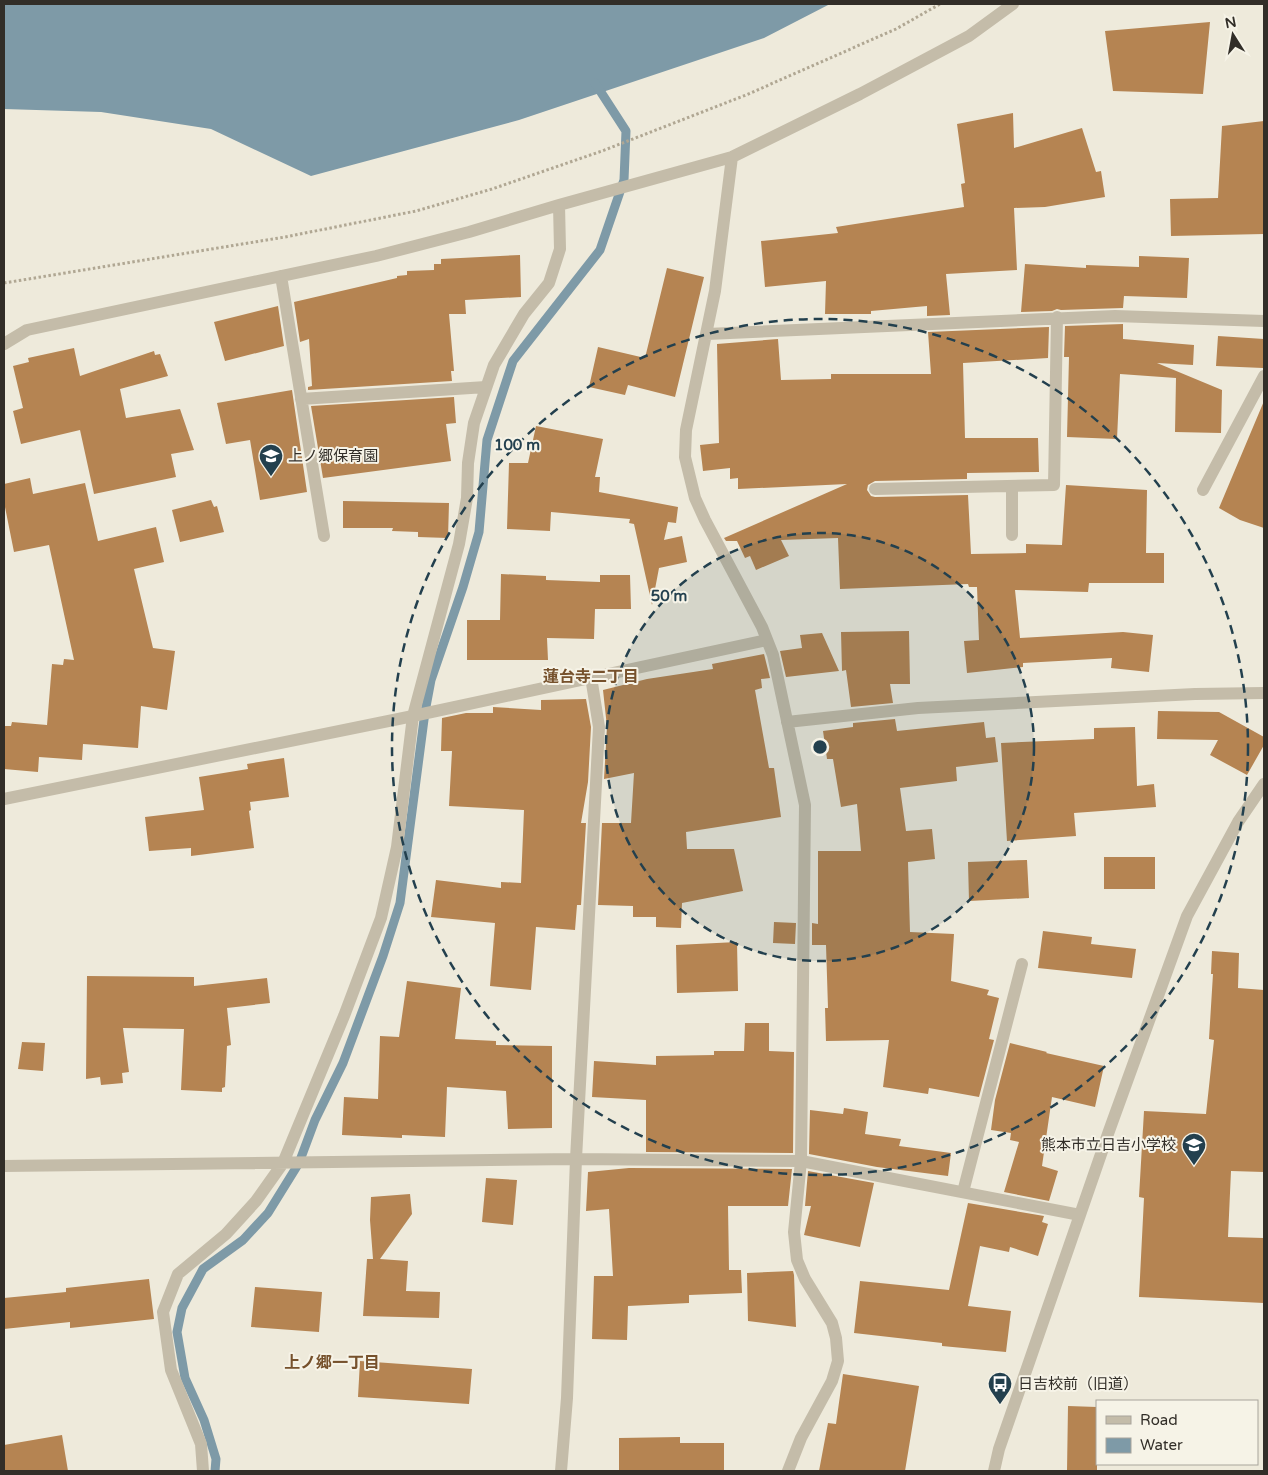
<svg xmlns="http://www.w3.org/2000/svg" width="1268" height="1475" viewBox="0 0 1268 1475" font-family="'Varela Round','Noto Sans JP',sans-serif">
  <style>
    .water { fill: #7e9aa7 }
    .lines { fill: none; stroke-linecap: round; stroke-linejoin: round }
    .stream { stroke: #7e9aa7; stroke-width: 9 }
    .building { fill: #b58452 }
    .path { stroke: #b0a793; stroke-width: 3; stroke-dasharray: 2.5 2.5; stroke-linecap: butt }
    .minor { stroke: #c4bca9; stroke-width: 12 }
    .ring { fill: none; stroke: #23404e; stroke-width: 2.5; stroke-dasharray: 9 6 }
    .labels { text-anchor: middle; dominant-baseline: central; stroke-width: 4; stroke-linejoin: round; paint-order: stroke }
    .poi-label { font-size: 15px; fill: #322e28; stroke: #f6f3e7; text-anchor: start }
    .neighbourhood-label { font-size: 16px; font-weight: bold; fill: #76512c; stroke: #f6f3e7 }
    .centre { fill: #23404e; stroke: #f6f3e7; stroke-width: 2.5 }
    .ring-label { font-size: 15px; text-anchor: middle; font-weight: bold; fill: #23404e; stroke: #f6f3e7; stroke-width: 4; stroke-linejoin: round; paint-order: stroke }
  </style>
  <rect width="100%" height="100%" fill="#eeeadb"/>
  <!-- water -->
  <path class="water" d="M4,4h826l-66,34 -245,82 -208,56 -100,-47 -110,-17 -97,-3z"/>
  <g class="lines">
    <!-- stream -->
    <path class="stream" d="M215,1471l1,-12 -12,-39 -19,-42 -8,-46 5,-24 21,-39 40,-29 25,-27 31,-50 16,-43 28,-57 40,-107 17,-53 25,-191 6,-32 32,-93 16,-55 8,-92 26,-79 87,-111 24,-70 2,-49 -31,-48"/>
  </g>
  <!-- building -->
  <path class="building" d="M1210,22l-7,72 -90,-3 -8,-60z
    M1013,113l1,35 68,-20 14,44 5,-1 4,26 -60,10 -31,1 3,62 -71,4 4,41 -23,1v-10l-56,5v3h-46l1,-33 -61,6 -4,-46 77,-8 -2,-6 128,-20 -3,-23 4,-1 -8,-59z
    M1264,121v113l-93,2 -1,-37 48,-1 4,-72z
    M520,255l1,42 -56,3 1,14h-17l5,57h-3l1,10 -144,9v-3l4,-1 -3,-47 -9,3 -6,-40 103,-24v-2l10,-1v-4l27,-1v-6h7v-5z
    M1139,256l50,2 -2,40 -63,-2 -1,12 -62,2 -4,-1 -5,2 -31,1 4,-48 61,4v-3l53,2z
    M667,268l37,9 -29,120 -47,-12 -3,10 -36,-8 9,-40 47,11z
    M278,306l6,40 -59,15 -11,-39z
    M1123,324v15l71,6 -1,20 -36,-2 65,27 -1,43 -46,-1 1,-54 -56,-4 -3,65 -50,-2 2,-80h-5l1,-31z
    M1049,327l-1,31 -85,5 2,75h73l1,34 -72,1v6l-92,2 -7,4 -1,5 4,6 4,1 93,-2 3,59 55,-1v-9l36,1 4,-60 81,5 -1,63h18v30h-75l-1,9 -73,-2 5,48 103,-6 30,3 -4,37 -38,-4 1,-10 -89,5v4l-56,6 -3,-32 15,-1 -2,-53h-8l-1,-3 -128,5 -2,-51 -57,2 8,16 -33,14 -6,-14 -5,2 -8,-17h-11l-2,-3 123,-54 -109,5v-11l-8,1v-11l-27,3 -3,-26 19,-2 -2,-99 61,-5 3,41 50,-1v-5h100l-3,-42z
    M1218,336l46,3 -1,29 -47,-2z
    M74,348l6,28 74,-25 1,4 5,-1 8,22 -48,13 6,29 54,-9 14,41 -23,4 5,23 -82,17 -14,-64 -59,14 -8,-33 10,-3 -10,-42 16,-4 -1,-4z
    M292,390l15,102 -47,8 -10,-60 -24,4 -9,-41z
    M454,397l2,26 -10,1 5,37 -128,17 -12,-72z
    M1264,401v127l-24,-8 -21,-12z
    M536,426l67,13 -8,38h5l-1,15 79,15 -2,16 -8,-1 -4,18 18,-4 5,26 -28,6 -7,37 -18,-81 -5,-1 1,-4 -79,-7 -1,19 -43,-2 2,-66h19z
    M30,478l3,16 52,-11 13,58 58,-14 8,35 -30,7 19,79 22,3 -8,59 -26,-4 -3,42 -55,-4 -1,16 -43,-3 -1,15 -34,-3v-43h7l1,-4 35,3 5,-61 11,1 1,-6 10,1 -25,-115 -35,7 -10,-50v-18z
    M211,500l3,7 3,-1 7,26 -44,10 -8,-32z
    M343,501l106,2 -1,35 -30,-1v-5l-26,-1 1,-3h-50z
    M501,574l45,2v4l54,2v-7h30l1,34h-36l-1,30 -47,-1 1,22h-81v-40h33z
    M909,631l1,53h-20l3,19 -42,4 -5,-37 -4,1 -1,-39z
    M822,633l17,38 -53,6 -6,-26 22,-3 -2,-13z
    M764,654l6,24 -9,1 1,9 -7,2 14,78h5l7,49 -95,15 1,17h47l9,42 -61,12 -1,25 -25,-1v-10h-23v-11l-35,-1 4,-82h29l3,-50 -30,6 3,-52 -4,-37 44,-11 66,-10 -1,-5z
    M586,699l5,28 -3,55 -7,41h5l-5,82h-4l-2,25 -39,-3 -5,63 -41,-4 5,-63 -64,-6 5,-37 65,8v-6l20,1 3,-73 -75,-4 3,-55h-11l1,-33 24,-5h27v-6l48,3v-10z
    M1158,711l61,1 45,25v8l-17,30 -37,-20 8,-15 -61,-1z
    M895,719l2,12 87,-9 2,16 9,-1 3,25 -42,5 1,14 -57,7 6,43 26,-2 3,30 -27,3 2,70 44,2 -3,47 38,9 -2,5 12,3 -10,41 5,1 -15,57 -50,-9 -1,6 -45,-7 6,-47 -63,1 -1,-33h3l-2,-63h-14v-22l6,1v-73h43l-4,-47 -16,3 -8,-48h-6l-4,-28 30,-4v-4z
    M1135,727l2,59 17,-2 2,23 -82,6 2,23 -69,5 -6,-98 93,-4v-11z
    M284,758l5,39 -39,5 1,8 -2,1 5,37 -63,8v-8l-42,3 -4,-34 59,-7 -5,-33 49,-8 -1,-5z
    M1104,857h51v32h-51z
    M1027,860l2,38 -60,3 -1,-39z
    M774,922l22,1 -1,21 -22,-1z
    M1043,931l49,6 -1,7 45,5 -4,29 -94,-10z
    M737,942l1,49 -61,2 -1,-48z
    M1212,951l27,2 -1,35 26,2v182l-33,-1 -3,66 36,1v65l-125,-6 5,-99 -5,-1 5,-86 62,3 8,-74 -5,-1 4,-65h-2z
    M87,976l107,1v9l73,-8 3,25 -43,5 4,37 -4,1 -2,41 -3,1v4l-41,-2 3,-61 -61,-1 6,44 -7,1 1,10 -22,2 -1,-8 -14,2z
    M407,981l54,7 -6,51 41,2v4l56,1v82l-44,1 -2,-38 -59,-4 -2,50 -43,-2v3l-60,-3 2,-38 34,2 2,-63 19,1z
    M745,1023h24v28l25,1 -1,101 -147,-1v-52l-54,-3 2,-36 62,4v-9l58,-1v-4h30z
    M22,1042l23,1 -2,28 -25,-2z
    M1010,1043l37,9 -1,1 58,13 -9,41 -43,-10 -10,69 16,5 -9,30 -45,-9 15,-50 -9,-2 1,-7 -20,-3 4,-30z
    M844,1108l24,4 -3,22 36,5 -2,7 52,7 -3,23 -71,-9 -68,-13 1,-44 33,4z
    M629,1168l163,1 -4,37h-60l1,64h12l1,23 -53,2v8l-61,3 -1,34 -35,-1 2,-63h19l-4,-67 -23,2 2,-39z
    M808,1171l66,12 -14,64 -56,-12 7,-29h-6z
    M486,1178l31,2 -4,45 -31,-3z
    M410,1194l2,20 -32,45 28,2 -2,30 34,1 -1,26 -76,-2 4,-57h6l-3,-39 1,-23z
    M968,1203l76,13 -2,6 6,2 -10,32 -28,-9 -1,5 -29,-6 -12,60 43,5 -5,41 -64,-6v-3l-88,-10 6,-52 89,9z
    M793,1271l1,4 2,52 -48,-6 -1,-48z
    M149,1279l5,40 -84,9v-6l-66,7v-31l62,-6v-4z
    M255,1287l67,5 -3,40 -68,-5z
    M360,1361l112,8 -3,35 -111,-7z
    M843,1374l76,12 -14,85h-86l9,-48 8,1z
    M1068,1406l29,1v64h-30z
    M62,1435l6,36h-64v-26z
    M680,1437v6h44v28h-105v-33z"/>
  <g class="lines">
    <!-- path -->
    <path class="path" d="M4,283l281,-46 131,-26 76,-22 110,-38 144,-56 150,-66 44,-25"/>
    <!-- minor -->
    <path class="minor" d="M732,157l-17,134 -29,139 -1,27 10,41 10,22 57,107 11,28 32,150 -4,356 -7,71 3,28 8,19 27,44 4,15 2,23 -6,20 -31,57 -13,33
      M281,276l43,260
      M707,334l408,-18 149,5
      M4,344l23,-14 349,-74 93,-24 90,-27 173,-48 128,-63 109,-58 44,-32
      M301,399l185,-12
      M1012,487v48
      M875,489l179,-4 3,-168
      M1203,490l61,-114
      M787,722l131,-14 277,-14 69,-1
      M4,799l409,-83 354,-76
      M4,1166l572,-7 225,2 279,54
      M963,1192l59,-228
      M203,1471l-2,-27 -30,-74 -8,-58 15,-38 48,-40 30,-33 27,-38 61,-147 37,-98 16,-71 16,-131 46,-172 8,-46 1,-35 6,-40 20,-58 30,-51 25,-31 11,-34 -1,-44
      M561,1471l6,-73 9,-239 23,-432 -8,-50
      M994,1471l5,-22 110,-318 78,-215 51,-94 26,-38"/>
  </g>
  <!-- distance rings -->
  <circle cx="820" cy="747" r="214" fill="#23404e" fill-opacity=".12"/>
  <g class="ring">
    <circle cx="820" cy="747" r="214"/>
    <circle cx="820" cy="747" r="428"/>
  </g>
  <!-- icons -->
  <defs>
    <symbol id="school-pin" viewBox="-11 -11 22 30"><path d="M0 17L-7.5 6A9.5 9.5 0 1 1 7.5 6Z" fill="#23404e" stroke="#f6f3e7"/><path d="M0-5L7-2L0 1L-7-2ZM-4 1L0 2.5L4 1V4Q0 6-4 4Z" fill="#fff"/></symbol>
    <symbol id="bus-pin" viewBox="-11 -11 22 30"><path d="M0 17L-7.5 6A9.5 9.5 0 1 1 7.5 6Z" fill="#23404e" stroke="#f6f3e7"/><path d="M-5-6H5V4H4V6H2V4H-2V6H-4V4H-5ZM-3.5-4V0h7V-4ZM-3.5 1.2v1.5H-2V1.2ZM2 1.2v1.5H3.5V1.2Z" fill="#fff"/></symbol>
  </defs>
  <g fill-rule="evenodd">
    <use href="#school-pin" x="257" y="442" width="28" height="38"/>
    <use href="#school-pin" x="1180" y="1131" width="28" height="38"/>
    <use href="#bus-pin" x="986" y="1370" width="28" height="38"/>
  </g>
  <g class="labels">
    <!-- poi labels -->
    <g class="poi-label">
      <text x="288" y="456">上ノ郷保育園</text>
      <text x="1176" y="1145" text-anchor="end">熊本市立日吉小学校</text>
      <text x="1018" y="1384">日吉校前（旧道）</text>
    </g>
    <!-- neighbourhood labels -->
    <g class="neighbourhood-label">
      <text x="591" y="677">蓮台寺二丁目</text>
      <text x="332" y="1363">上ノ郷一丁目</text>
    </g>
  </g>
  <circle cx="820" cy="747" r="8" class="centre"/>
  <g class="ring-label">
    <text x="517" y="450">100 m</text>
    <text x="669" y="601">50 m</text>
  </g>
  <!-- border -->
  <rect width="1268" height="1475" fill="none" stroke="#322e28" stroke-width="10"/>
  <!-- legend -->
  <rect x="1096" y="1400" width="162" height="65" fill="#f6f3e7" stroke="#a8a49b"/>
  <rect x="1106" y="1416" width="25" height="8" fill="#c4bca9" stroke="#a8a49b"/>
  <text x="1140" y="1425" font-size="15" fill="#322e28">Road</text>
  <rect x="1106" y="1438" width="25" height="15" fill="#7e9aa7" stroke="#a8a49b"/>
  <text x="1140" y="1450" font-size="15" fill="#322e28">Water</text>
  <!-- north arrow -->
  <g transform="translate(1233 35) rotate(349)" stroke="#f6f3e7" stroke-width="4" paint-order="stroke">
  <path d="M0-4L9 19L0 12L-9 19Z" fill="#322e28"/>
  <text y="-8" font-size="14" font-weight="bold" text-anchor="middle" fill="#322e28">N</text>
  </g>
</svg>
